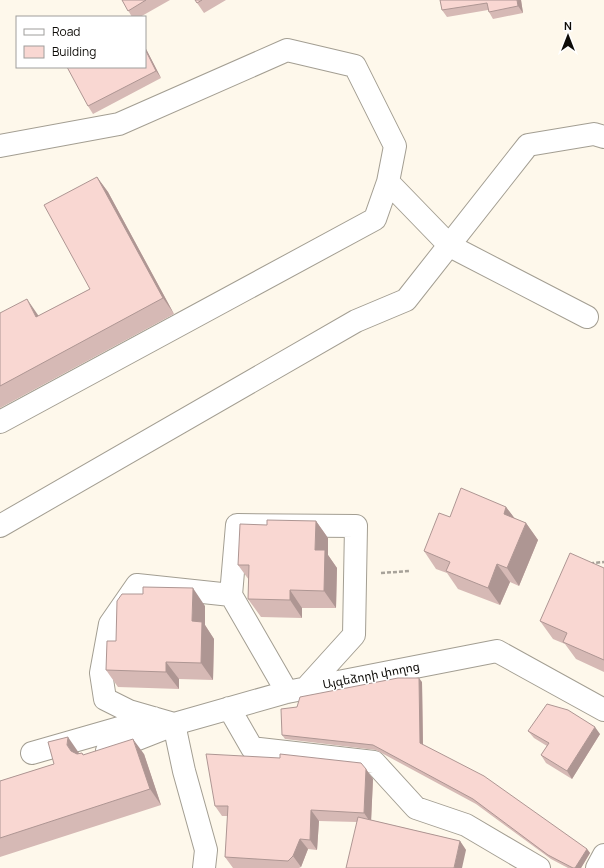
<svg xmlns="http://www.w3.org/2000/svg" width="604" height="868" viewBox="0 0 604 868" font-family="Manrope,'Noto Sans Armenian',sans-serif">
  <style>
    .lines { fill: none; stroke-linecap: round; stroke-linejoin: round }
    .minor-casing { stroke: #a39e92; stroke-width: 24 }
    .path { stroke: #a7a299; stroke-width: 2.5; stroke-dasharray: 4 2; stroke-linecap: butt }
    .minor { stroke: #fff; stroke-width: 22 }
    .wall { fill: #d6b9b5 }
    .shaded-wall { fill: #ae9693 }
    .building { fill: #f9d7d2; stroke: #ae9693 }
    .labels { text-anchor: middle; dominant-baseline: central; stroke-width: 3; stroke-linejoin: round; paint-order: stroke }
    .street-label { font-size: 12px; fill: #0e0c08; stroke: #fff }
  </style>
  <rect width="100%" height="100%" fill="#fef8eb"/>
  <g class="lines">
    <defs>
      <path id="minor" d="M0,146l119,-22 168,-74 68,16 40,80 -7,36 -13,37 -375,203
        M388,182l62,64 137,71
        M0,526l356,-205 50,-21 122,-155 66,-11 10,3
        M231,595l56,97
        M229,708l23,40 122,14 42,46 50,17 73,43
        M174,724l-45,-13 -24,-12 -4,-26 9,-49 27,-39 94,10 6,-70 119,1 -2,109 -48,53
        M107,751l61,-24
        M32,753l122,-35
        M204,868l2,-18 -22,-79 -10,-47 113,-32 210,-41 107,59
        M597,868l7,-13"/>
    </defs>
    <!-- minor casing -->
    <use href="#minor" class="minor-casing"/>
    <!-- path -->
    <path class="path" d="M591,565l2,-2 11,-1
      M381,573l29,-2"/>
    <!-- minor -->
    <use href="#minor" class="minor"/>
  </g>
  <!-- wall -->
  <path class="wall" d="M122,0h48l-30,17h-8z
    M195,0h31l-22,13z
    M440,0h81l2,13 -30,6 -4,-7 -1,-2 -41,7 -5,-7z
    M145,47l16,31 -68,36 -5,-8 57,-39z
    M97,177l11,15 66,122 -174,94v-95l38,3 52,-27z
    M506,507l8,11 12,5 12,17 -19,46 -9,-4 -10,23 -42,-16 -11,-16 -11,-4 -12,-18 26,-34z
    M316,521l12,17v17l9,13 -1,40h-34v10l-41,-1 -13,-18 1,-19 -11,-15 29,-40z
    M604,568v104l-28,-13 -11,-15 -12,-5 -13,-18z
    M205,606v19l9,14 -1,41 -34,-1v10l-61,-2 -12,-17z
    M422,682l1,63 164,104 3,4 -9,15h-13l-17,-9 -75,-55 -100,-54 -91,-11 -3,-4 15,-28z
    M528,731l72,3 -28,45 -26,-16 -5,-8 6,-9 -13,-8z
    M79,753h3l1,2 61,-1 17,51 -161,52v-76l54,-17z
    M366,769l7,10 -2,41 89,21 6,9 -109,-28 -38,-1 -2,29 -9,-1 -7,18 -2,1h-66l-8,-11 3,-41h-6l-7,-10z"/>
  <!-- shaded-wall -->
  <path class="shaded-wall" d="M517,0h4l2,13 -5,-7z
    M145,47l16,31 -5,-7 -11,-22z
    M97,177l11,15 66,122 -11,-16z
    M27,299l11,16 9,18 -11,-16z
    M506,507l13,17 -15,-10z
    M316,521l12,17v17l9,13 -1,40 -12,-17 -9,-41z
    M526,523l12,17 -19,46 -12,-18z
    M497,564l13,18 -10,23 -12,-17z
    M193,588l12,18v19l9,14 -1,41 -12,-17 -9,-42z
    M290,590l12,18v10l-12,-18z
    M166,662l13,17v10l-13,-17z
    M419,678l3,4 1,66 -3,-5z
    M595,727l5,7 -28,45 -5,-8z
    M68,737l11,16 -1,8 -11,-16z
    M133,739l11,15 17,51 -11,-16z
    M366,769l7,10 -2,44 -7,-10z
    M311,810l8,11 -2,29 -7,-10z
    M300,839l8,10 -7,18 -8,-11z
    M460,841l6,9 -4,18h-8z
    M587,849l3,4 -9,15h-6z"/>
  <!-- building -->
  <path class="building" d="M122,0h24l-18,11z
    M195,0h7l-5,3z
    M440,0h77l1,6 -29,6 -2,-9 -45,7z
    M145,49l11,22 -68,35 -21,-39h78z
    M97,177l66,121 -163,88v-73l27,-14 9,18 54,-28 -46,-84z
    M461,488l45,19 -2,7 22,9 -19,45 -10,-4 -9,24 -42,-17 4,-9 -26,-11 15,-38 11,4z
    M267,520l49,1 -1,29h10l-1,41 -34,-1v10l-42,-1 1,-34h-11l2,-41 27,1z
    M570,553l34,15v92l-41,-18 4,-9 -27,-12z
    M143,587l50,1 -1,33 10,1 -1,41 -35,-1v10l-60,-2 1,-29h9l1,-40 5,-7h21z
    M398,678h21l1,65 64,33 103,73 -12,19h-2l-25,-13 -75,-56 -100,-54 -91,-10 -1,-26 16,-2 3,-10z
    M547,704l21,6 27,17 -28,44 -26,-16 8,-12 -21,-12z
    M68,737l-1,8 4,6 6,3 5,-1 1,2 50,-16 17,50 -150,49v-57l54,-17 -6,-22z
    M206,754l74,4v-4l81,9 5,6 -2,44 -53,-3 -1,30 -10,-1 -7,17 -5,5 -63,-4 3,-51h-13z
    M358,817l102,24 -6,27h-108z"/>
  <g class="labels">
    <!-- street labels -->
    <g class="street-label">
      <text transform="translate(371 675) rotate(-11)">Այգեձորի փողոց</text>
    </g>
  </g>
  <!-- legend -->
  <rect x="16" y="16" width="130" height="52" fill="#ffffff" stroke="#9f9e9c"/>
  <rect x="24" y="29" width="20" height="6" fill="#ffffff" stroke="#9f9e9c"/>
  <text x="52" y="36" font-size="12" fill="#0e0c08">Road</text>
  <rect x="24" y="46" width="20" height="12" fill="#f9d7d2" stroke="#9f9e9c"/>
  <text x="52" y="56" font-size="12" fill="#0e0c08">Building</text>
  <!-- north arrow -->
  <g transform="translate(568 36)" stroke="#ffffff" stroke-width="3" paint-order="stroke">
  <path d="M0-3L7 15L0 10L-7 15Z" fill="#0e0c08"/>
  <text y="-6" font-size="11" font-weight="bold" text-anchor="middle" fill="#0e0c08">N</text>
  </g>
</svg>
